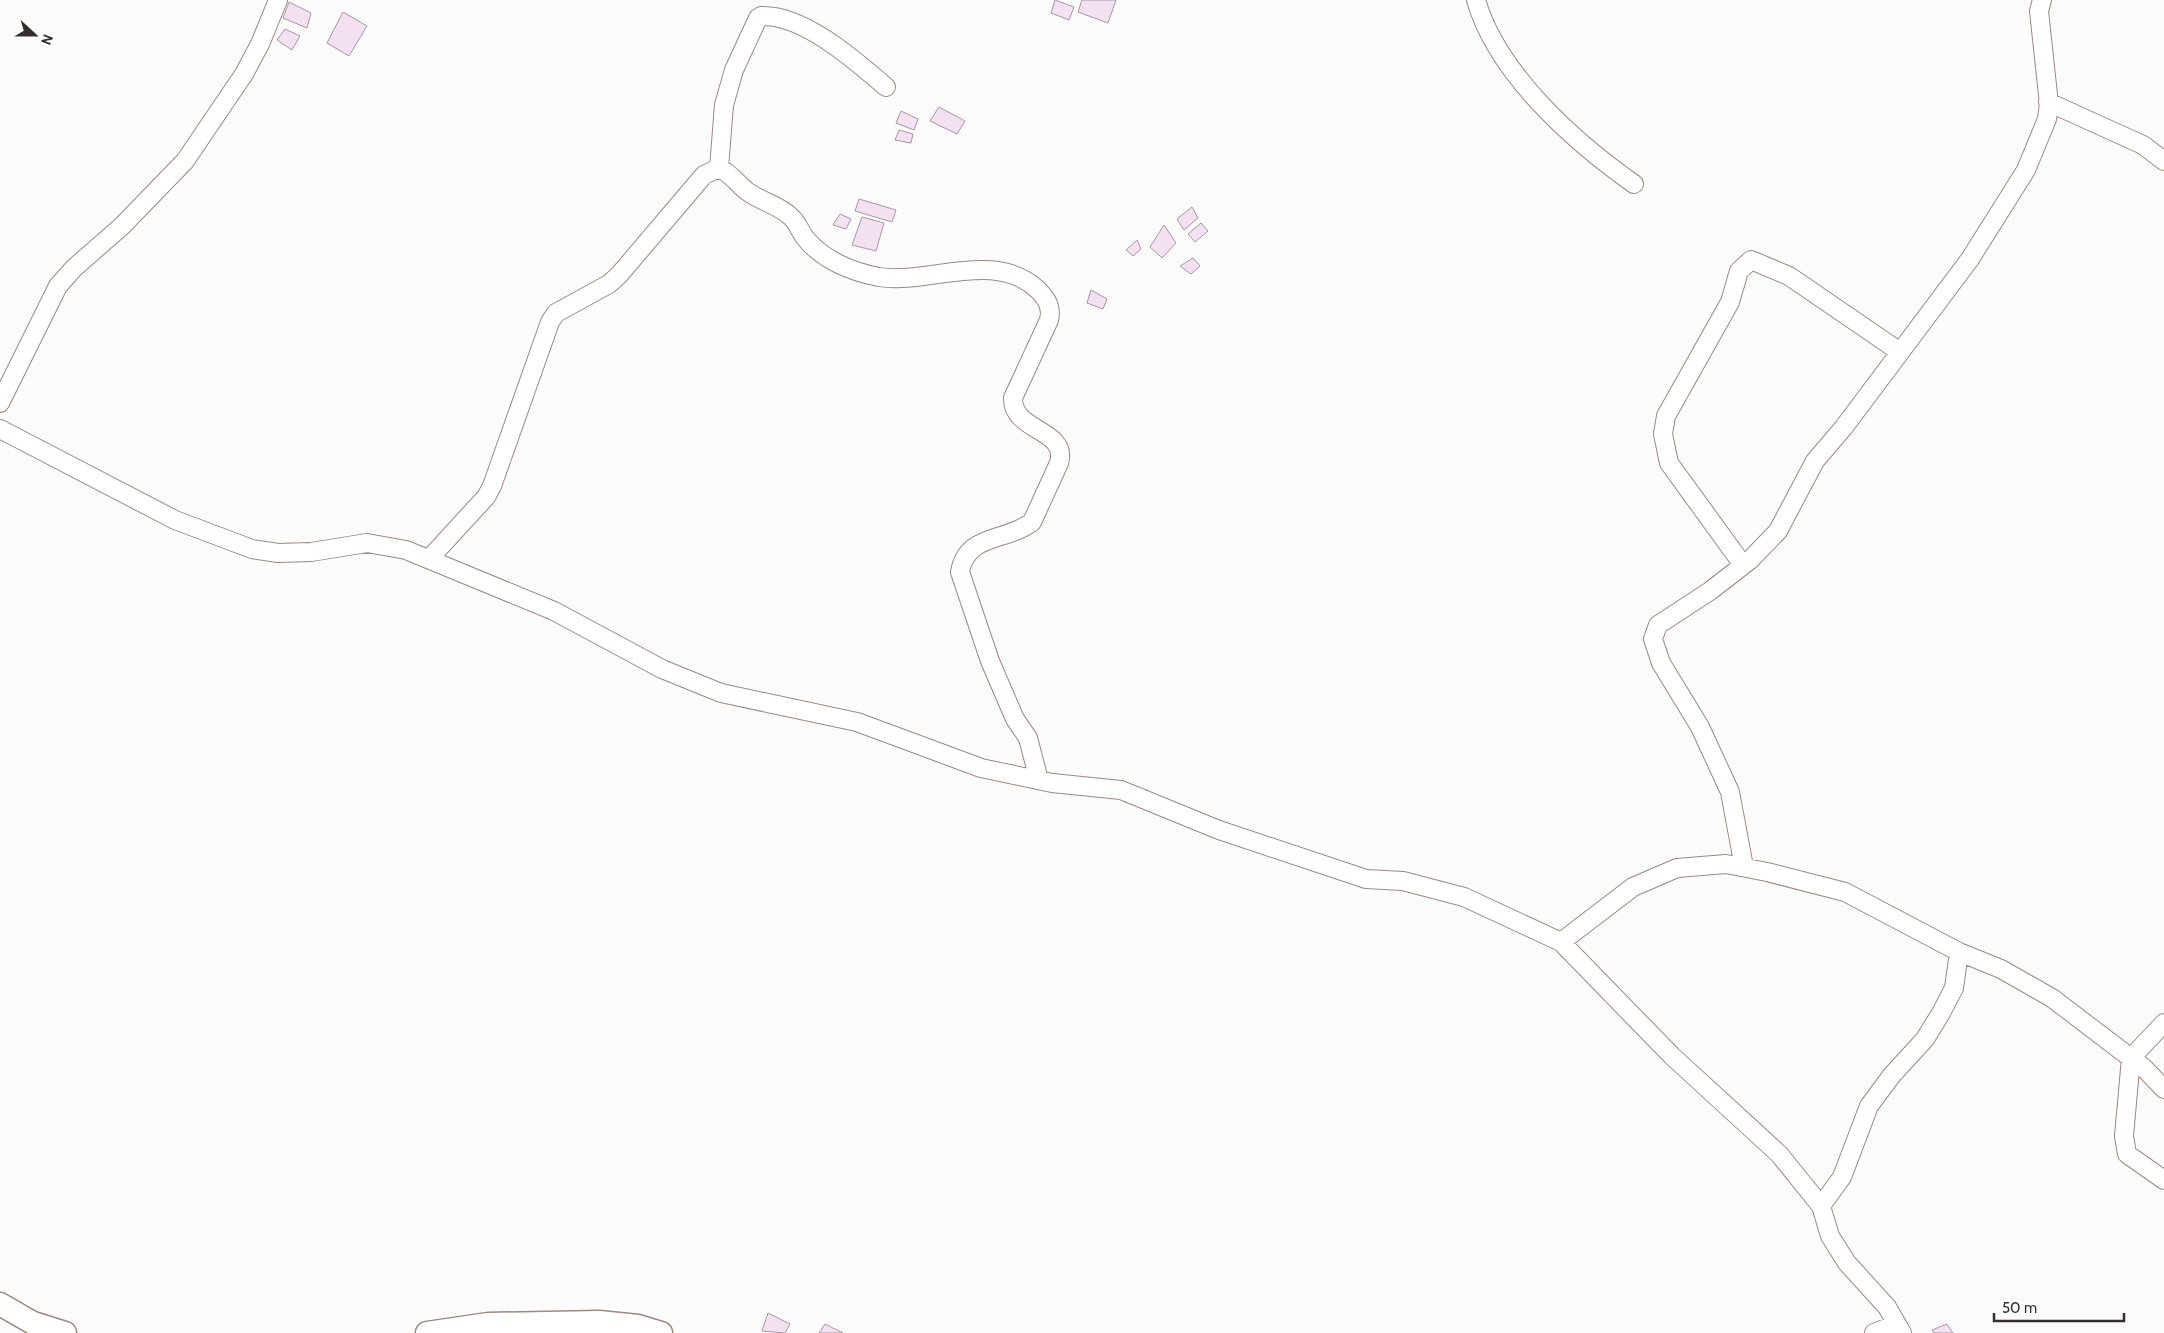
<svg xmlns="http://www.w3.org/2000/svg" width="2164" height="1333" viewBox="0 0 2164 1333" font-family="Cabin,sans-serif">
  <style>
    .building { fill: #f3e0f0; stroke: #a796a4 }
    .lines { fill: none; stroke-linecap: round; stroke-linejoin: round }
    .minor-casing { stroke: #9d887f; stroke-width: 20 }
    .tertiary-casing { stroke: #9d887f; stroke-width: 25 }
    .minor { stroke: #fff; stroke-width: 18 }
    .tertiary { stroke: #fff; stroke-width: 22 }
  </style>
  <rect width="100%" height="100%" fill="#fbfbfb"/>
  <!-- building -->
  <path class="building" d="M1055,0l19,7 -5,13 -18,-7z
    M1082,0h34l-8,23 -30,-11z
    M289,2l22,11 -4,15 -24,-10z
    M343,12l24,14 -18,30 -22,-13z
    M285,29l15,7 -8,14 -15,-10z
    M939,107l26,14 -8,13 -27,-13z
    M901,111l17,8 -4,11 -18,-7z
    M899,130l14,4 -2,9 -16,-3z
    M859,199l37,11 -4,12 -37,-11z
    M1192,207l6,11 -14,12 -7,-11z
    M840,214l11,5 -5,10 -13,-4z
    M862,217l22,6 -8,28 -24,-6z
    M1201,223l7,8 -13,11 -7,-8z
    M1164,225l12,18 -14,15 -12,-11z
    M1137,240l4,9 -8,7 -7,-6z
    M1193,258l7,8 -9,8 -11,-8z
    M1091,290l16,9 -4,10 -16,-6z
    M768,1313l22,11 -5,9 -23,-2z
    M825,1324l18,9h-24z
    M1947,1324l6,9h-19l-2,-3z"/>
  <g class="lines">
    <defs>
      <path id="minor" d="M1476,0c21,73 97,141 158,184
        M2048,102l95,43 21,16
        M719,168l5,-63 10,-35 24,-52 3,-2c42,-2 95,45 125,71
        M0,403l58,-117 16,-18 48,-42 63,-65 59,-87 16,-30 18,-44
        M0,429l175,91 77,29 26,4 33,-1 56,-9 39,7 148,61 108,58 59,24 136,29 124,46 71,15 69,7 98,40 147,49 37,2 61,16 97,45 111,114 107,98 42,52 9,30 17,27 40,44 15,26
        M429,559l57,-62 6,-11 58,-164 6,-9 53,-29 10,-9 85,-100 15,-7c13,6 18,16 29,24 14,10 31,13 43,25 7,6 9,15 15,22 17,21 46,33 73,38 50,8 116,-28 159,13 9,9 14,17 11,30l-36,78c-1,34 56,31 46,65l-27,59c-26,20 -65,11 -72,50l30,89 25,58 13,19 11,42
        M1743,565l-74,-102 -6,-29 3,-18 64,-114 9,-31 12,-11 38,16 111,76
        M1744,867l-14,-75 -30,-65 -39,-64 -8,-24 5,-14 52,-34 40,-31 28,-29 37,-70 29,-34 126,-168 56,-89 21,-51 2,-15 -10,-93 3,-11
        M1561,942l72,-55 44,-19 49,-4 41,8 78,20 114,60 42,17 51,29 92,70 20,21
        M2164,1023l-33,35 -7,78 3,18 37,26
        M1821,1206l21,-29 27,-71 23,-31 33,-36 16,-26 13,-25 5,-36
        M1874,1333l23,-9"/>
      <path id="tertiary" d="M0,1304l33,19 32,10
        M427,1333l61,-9 111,-2 39,4 23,7"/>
    </defs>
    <!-- minor casing -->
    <use href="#minor" class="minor-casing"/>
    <!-- tertiary casing -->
    <use href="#tertiary" class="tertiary-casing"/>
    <!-- minor -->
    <use href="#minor" class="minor"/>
    <!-- tertiary -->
    <use href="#tertiary" class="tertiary"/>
  </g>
  <!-- north arrow -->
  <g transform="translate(35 35) rotate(111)" stroke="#ffffff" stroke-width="4" paint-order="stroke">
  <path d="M0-4L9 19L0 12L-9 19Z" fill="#372e2b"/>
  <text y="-8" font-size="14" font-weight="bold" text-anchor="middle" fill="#372e2b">N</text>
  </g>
  <!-- scale -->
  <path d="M1994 1313v8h130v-8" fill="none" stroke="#372e2b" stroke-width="2.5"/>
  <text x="2002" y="1313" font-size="15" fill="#372e2b" stroke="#ffffff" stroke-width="4" paint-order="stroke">50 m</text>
</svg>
